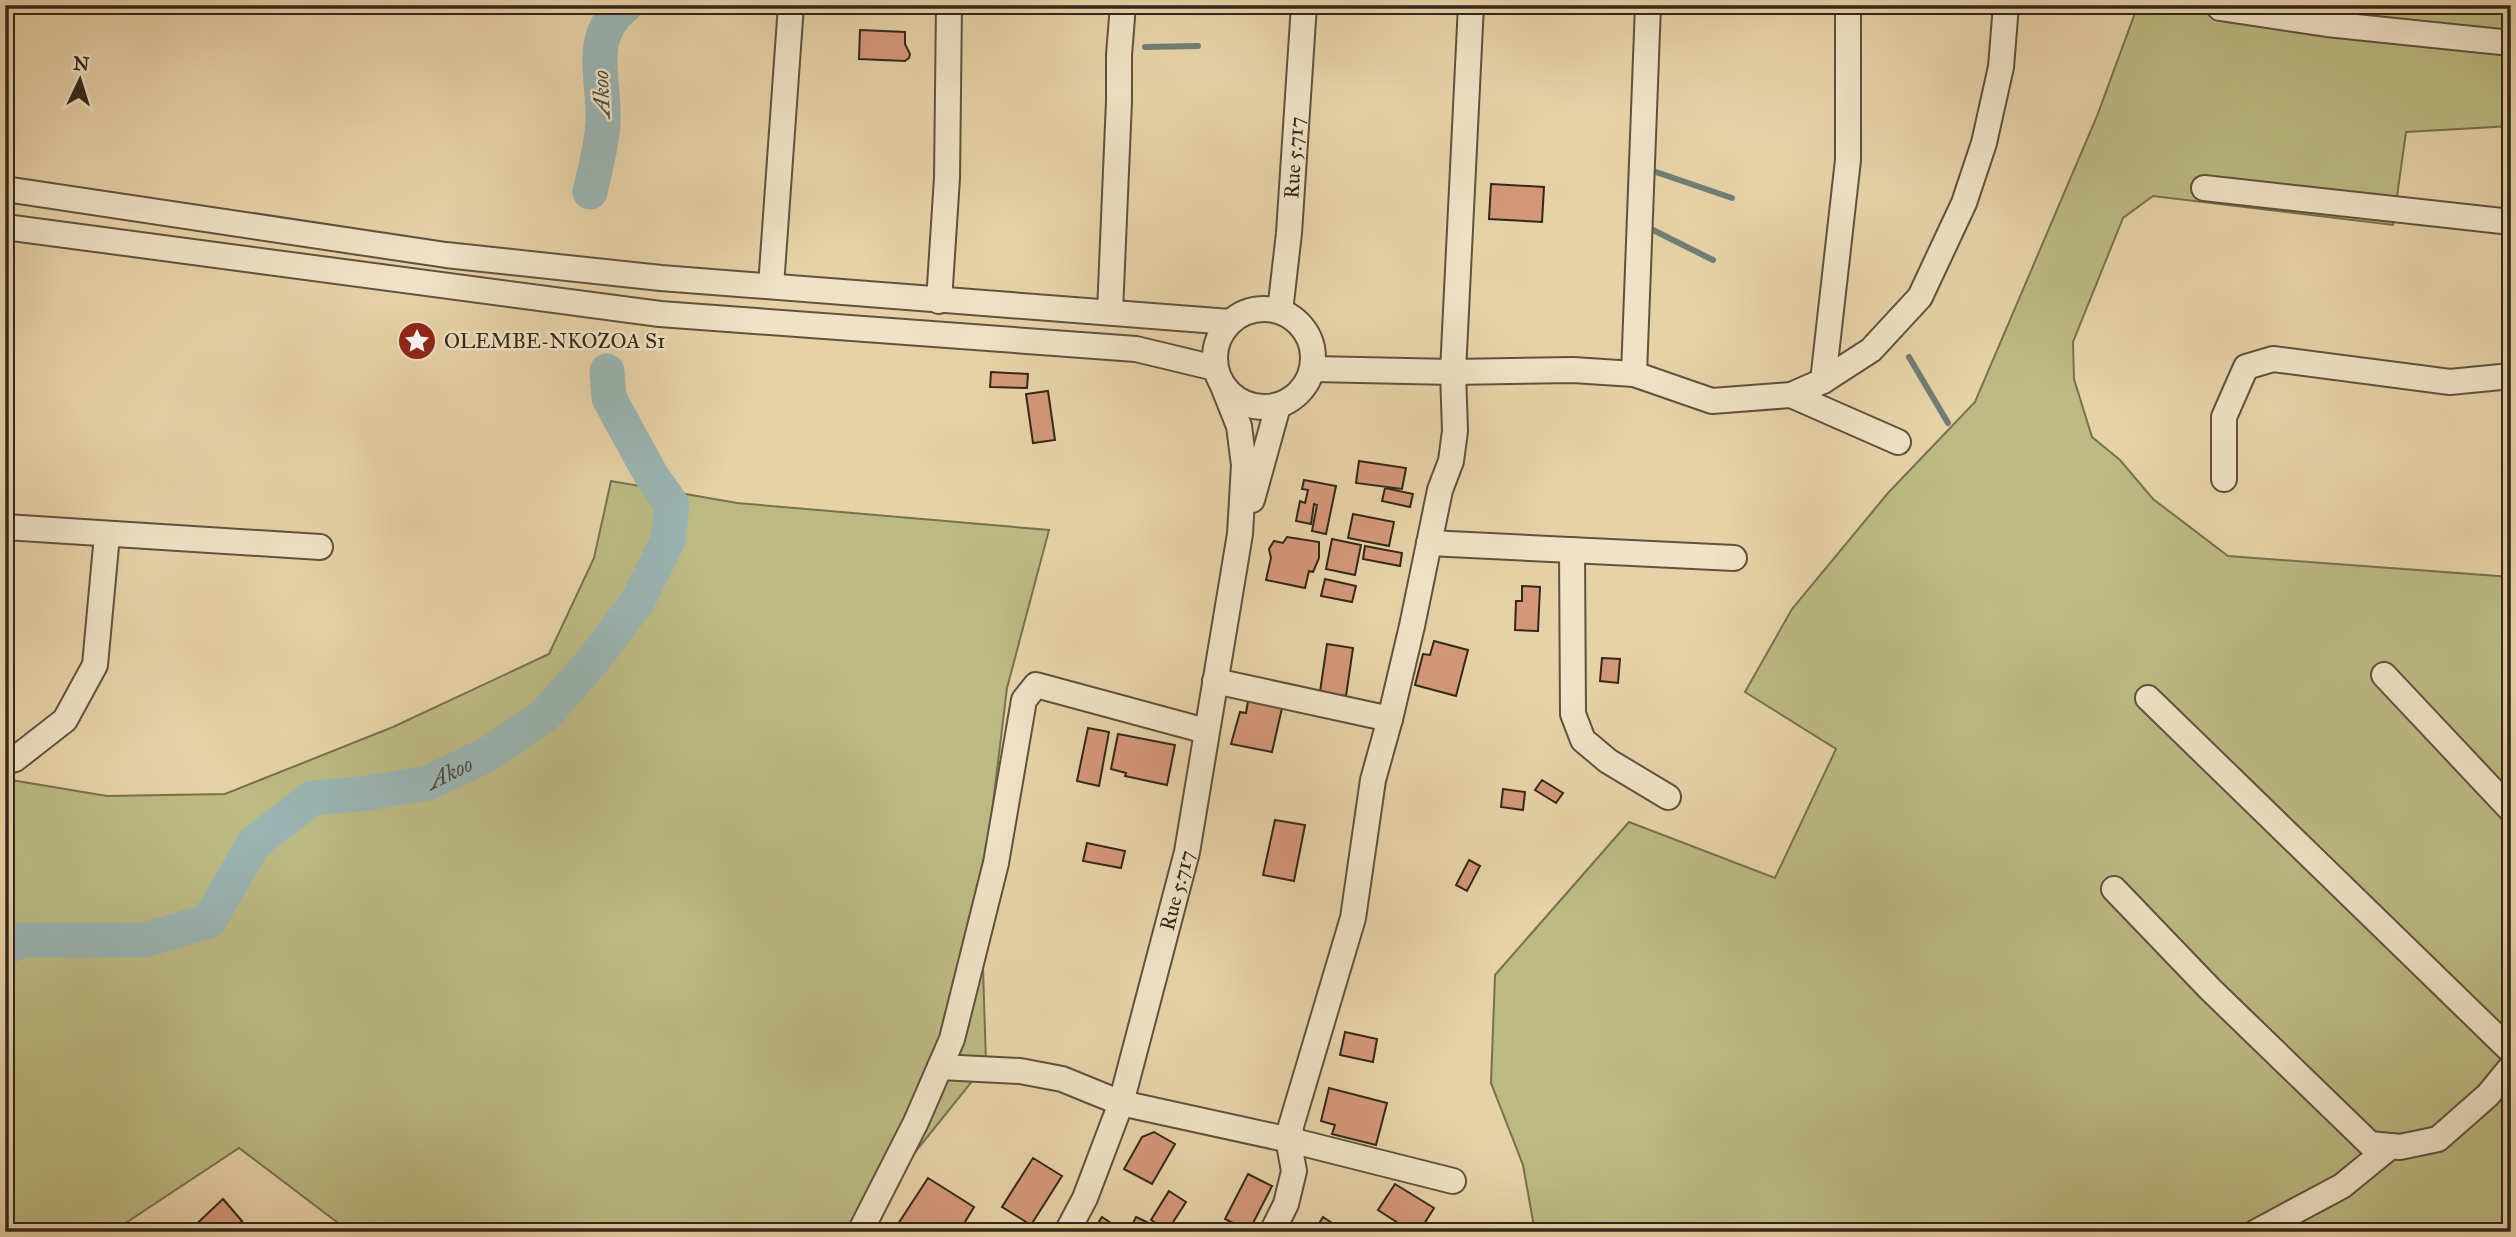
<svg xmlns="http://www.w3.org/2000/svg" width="2516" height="1237" viewBox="0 0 2516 1237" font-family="'IM FELL Great Primer',serif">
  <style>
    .green { fill: #bcba83; stroke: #78714e; stroke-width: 2 }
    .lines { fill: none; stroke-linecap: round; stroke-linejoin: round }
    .stream { stroke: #717d75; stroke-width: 6 }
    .river { stroke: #9bb5b3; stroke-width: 35 }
    .building { fill: #d4977a; stroke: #332819; stroke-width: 2 }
    .minor-casing { stroke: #60523d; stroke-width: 28 }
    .minor { stroke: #efe2c6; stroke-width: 24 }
    .labels { text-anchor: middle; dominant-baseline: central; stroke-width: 5; stroke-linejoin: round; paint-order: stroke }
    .street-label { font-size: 21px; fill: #332819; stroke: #efe2c6 }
    .poi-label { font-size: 21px; fill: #332819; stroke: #efe2c6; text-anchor: start }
    .water-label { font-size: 23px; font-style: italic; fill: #4d4b40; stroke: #efe2c6 }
  </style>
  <rect width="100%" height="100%" fill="#e7d2a8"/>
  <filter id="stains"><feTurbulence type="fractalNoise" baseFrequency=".00286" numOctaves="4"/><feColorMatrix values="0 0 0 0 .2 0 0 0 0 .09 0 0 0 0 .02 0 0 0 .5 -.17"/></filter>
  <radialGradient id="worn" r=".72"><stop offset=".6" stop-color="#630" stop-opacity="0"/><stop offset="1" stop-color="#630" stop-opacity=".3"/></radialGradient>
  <!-- green -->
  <path class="green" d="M2138,5h373v121l-105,6 -13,93 -240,-29 -30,22 -50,124 1,37 18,58 28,23 33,39 75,57 283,21v655h-976l-12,-67 -32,-82 4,-108 134,-153 146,56 61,-129 -91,-57 47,-83 96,-116 87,-91 122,-286z
    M611,481l126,22 312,27 -42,158 -26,215 5,161 -135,168h-501l-111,-84 -127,84h-107v-453l102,17 118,-2 168,-67 156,-73 45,-96z"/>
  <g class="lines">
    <!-- stream -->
    <path class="stream" d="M1145,47l53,-1
      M1653,171l79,27
      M1647,227l66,33
      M1909,357l39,66"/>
    <!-- river -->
    <g class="river">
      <path d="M590,192c5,-23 12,-47 13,-70 2,-44 -18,-86 23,-117"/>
      <path id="s1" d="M5,948l18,-8h121l65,-19 45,-78 58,-45 49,-4 67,-11 62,-30 55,-38 49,-56 43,-57 31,-62 4,-35 -21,-30 -42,-77 -2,-27"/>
    </g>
  </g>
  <!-- building -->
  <path class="building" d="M860,30l45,2v12l5,10 -1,4 -4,3 -46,-2z
    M1491,184l53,3 -2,35 -53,-3z
    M991,372l37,2 -1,14 -37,-1z
    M1048,391l7,49 -22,3 -7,-49z
    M1359,461l47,7 -4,21 -46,-6z
    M1304,480l32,6 -10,48 -14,-3 5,-26 -3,-1 -3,20 -15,-3 4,-20 5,2 3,-13 -6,-1z
    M1385,488l28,6 -3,13 -28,-6z
    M1353,514l41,8 -5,24 -41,-8z
    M1287,537l32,5v16l-6,14 -4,-1 -4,17 -39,-8 5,-22 -2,-9 5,-8 9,2z
    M1332,539l29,6 -6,30 -29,-6z
    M1365,546l37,7 -2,13 -37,-7z
    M1325,579l31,7 -4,16 -31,-6z
    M1522,586l18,1 -2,44 -23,-1 1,-29h6z
    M1434,641l34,9 -12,46 -41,-11 8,-31 7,1z
    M1327,644l26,4 -7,48 -26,-4z
    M1602,658l18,1 -2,24 -18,-2z
    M1248,701l34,7 -10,44 -41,-8 9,-32 6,1z
    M1088,728l21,4 -10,54 -22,-5z
    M1118,734l57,11 -8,40 -42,-9 1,-3 -15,-4z
    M1542,780l21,13 -7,10 -21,-13z
    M1503,789l22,3 -2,18 -22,-3z
    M1275,820l30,5 -11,56 -31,-6z
    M1087,843l38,8 -4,17 -38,-7z
    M1469,860l11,6 -13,25 -11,-6z
    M1345,1032l32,7 -4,23 -33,-7z
    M1329,1088l58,15 -11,42 -44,-11 3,-9 -14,-4z
    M1154,1132l21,12 -23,40 -28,-15 18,-32z
    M1033,1158l29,18 -31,49 -29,-18z
    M1248,1174l24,12 -23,45 -24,-12z
    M928,1178l46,29 -15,25h-49l-12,-8z
    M1395,1184l39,24 -15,24h-7l-34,-22z
    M1169,1191l17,11 -18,28 -17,-10z
    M223,1199l19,22 -13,11h-41z
    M1102,1217l15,10 -3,5h-5l-12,-7z
    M1136,1217l32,15 -39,-1z
    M1323,1217l23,15h-32z"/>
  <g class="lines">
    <defs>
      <g id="minor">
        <path d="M2220,8l107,16 184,19"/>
        <path d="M2204,188l307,34"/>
        <path d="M5,189l441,66 215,23 569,44"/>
        <path d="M5,227l655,87 476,35 79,19"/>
        <path d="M771,286l20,-281"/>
        <path d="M939,301l8,-123 2,-173"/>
        <circle cx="1264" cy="358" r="49"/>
        <path id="s2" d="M1280,311l9,-78 15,-228"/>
        <path d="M1110,312l9,-211v-46l4,-50"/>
        <path d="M1313,369l140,3 120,-2 61,4 78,27 79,-6 32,-14 48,-31 49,-53 44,-94 20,-60 17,-76 5,-62"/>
        <path d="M1634,374l14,-369"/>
        <path d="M1823,381l25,-221v-155"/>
        <path d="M1791,395l107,47"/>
        <path d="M2224,479v-62l22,-50 27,-8 177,23 61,-6"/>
        <path d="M1252,500l26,-94"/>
        <path d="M5,527l315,20"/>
        <path d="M1429,543l305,15"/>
        <path d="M1572,550l1,164 10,26 25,21 60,36"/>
        <path d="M2384,675l127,135"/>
        <path d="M1215,681l175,38"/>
        <path d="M2148,698l363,353"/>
        <path d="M5,762l10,-3 50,-39 30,-55 12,-130"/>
        <path d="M2114,889l96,100 160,155 30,3 38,-8 50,-44 23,-28"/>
        <path d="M940,1067l80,4 42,8 59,24 169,37 163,41"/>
        <path d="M860,1232l56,-110 36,-83 44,-176 28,-163 12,-15 170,46"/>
        <path id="s3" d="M1067,1232l18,-34 36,-95 66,-251 53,-318 4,-69 -5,-39 -16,-40"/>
        <path d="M1272,1232l14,-28 8,-33 -4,-22 1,-23 62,-208 20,-138 17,-61 22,-93 28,-136 11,-29 4,-30 -2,-59 18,-367"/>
        <path d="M2256,1232l86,-46 49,-40"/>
      </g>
    </defs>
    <!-- minor casing -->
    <use href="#minor" class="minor-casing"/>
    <!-- minor -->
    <use href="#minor" class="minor"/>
  </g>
  <!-- icons -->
  <defs>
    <symbol id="sight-disc" viewBox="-11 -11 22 22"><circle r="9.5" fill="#8f2418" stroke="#efe2c6"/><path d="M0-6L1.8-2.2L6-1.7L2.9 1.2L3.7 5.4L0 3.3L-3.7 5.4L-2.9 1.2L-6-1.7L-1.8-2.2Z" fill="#fff"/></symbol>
  </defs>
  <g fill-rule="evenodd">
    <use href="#sight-disc" x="395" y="319" width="44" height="44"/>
  </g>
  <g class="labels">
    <!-- street labels -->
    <g class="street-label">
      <text stroke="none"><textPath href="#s2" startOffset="154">Rue 5.717</textPath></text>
      <text stroke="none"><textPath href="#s3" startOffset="360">Rue 5.717</textPath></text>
    </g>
    <!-- poi labels -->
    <g class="poi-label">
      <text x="444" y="341">OLEMBE-NKOZOA S1</text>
    </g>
    <!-- water labels -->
    <g class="water-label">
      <text transform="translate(601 94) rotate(-92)">Akoo</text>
      <text stroke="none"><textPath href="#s1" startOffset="513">Akoo</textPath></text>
    </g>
  </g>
  <!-- margin -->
  <rect width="2516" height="1237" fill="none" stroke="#e7d2a8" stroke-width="28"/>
  <rect x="7" y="7" width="2502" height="1223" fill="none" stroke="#332819" stroke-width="3.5"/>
  <rect x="14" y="14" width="2488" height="1209" fill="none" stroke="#332819" stroke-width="2"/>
  <!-- north arrow -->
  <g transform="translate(80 80) rotate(4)" stroke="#efe2c6" stroke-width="5" paint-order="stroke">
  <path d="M0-5L12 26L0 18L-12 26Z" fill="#332819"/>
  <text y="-10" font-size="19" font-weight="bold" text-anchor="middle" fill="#332819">N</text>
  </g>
  <rect width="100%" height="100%" filter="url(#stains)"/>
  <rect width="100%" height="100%" fill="url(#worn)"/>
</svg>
